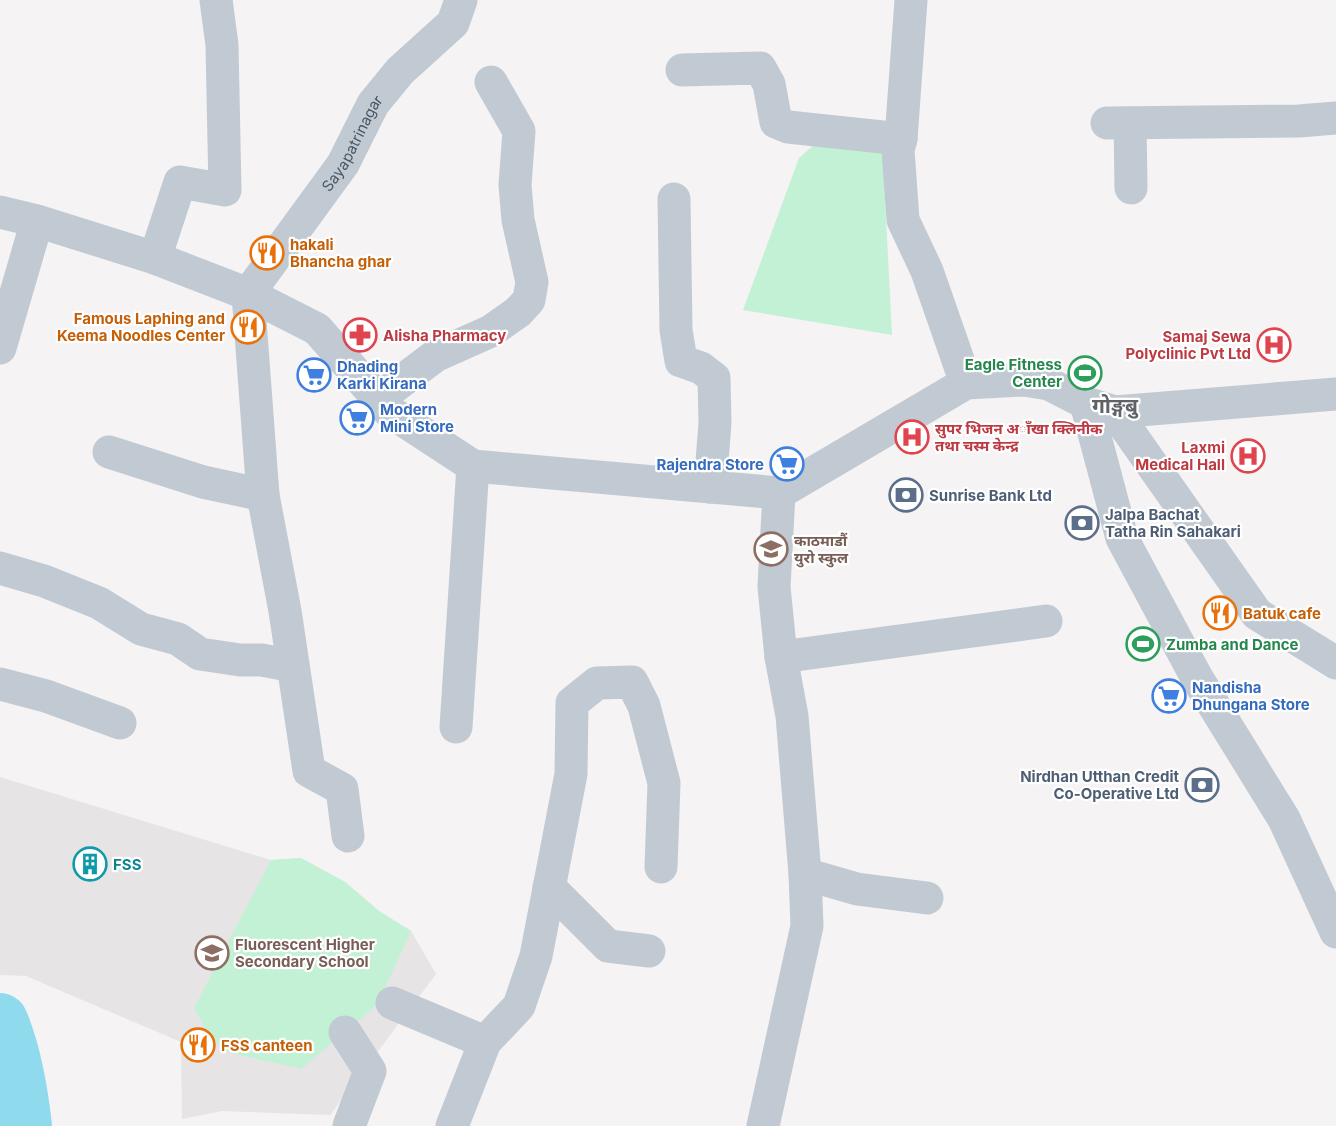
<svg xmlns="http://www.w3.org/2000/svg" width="1336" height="1126" viewBox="0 0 1336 1126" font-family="Inter,'Noto Sans Devanagari',sans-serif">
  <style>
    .education { fill: #e6e4e5 }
    .green { fill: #c3f1d5 }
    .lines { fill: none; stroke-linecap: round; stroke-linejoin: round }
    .river { stroke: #90daee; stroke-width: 56 }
    .minor { stroke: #c1cad2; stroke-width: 33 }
    .labels { text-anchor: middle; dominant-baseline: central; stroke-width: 4.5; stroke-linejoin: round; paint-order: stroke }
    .street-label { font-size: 15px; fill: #4a5661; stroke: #fff }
    .food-label { font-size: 15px; font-weight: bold; fill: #c56008; stroke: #fff; text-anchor: start }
    .health-label { font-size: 15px; font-weight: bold; fill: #be3a42; stroke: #fff; text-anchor: start }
    .leisure-label { font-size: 15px; font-weight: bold; fill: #27864d; stroke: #fff; text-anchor: end }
    .shop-label { font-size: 15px; font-weight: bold; fill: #366cbe; stroke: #fff; text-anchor: start }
    .service-label { font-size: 15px; font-weight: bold; fill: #4e5e75; stroke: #fff; text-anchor: start }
    .education-label { font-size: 15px; font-weight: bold; fill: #785e54; stroke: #fff; text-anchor: start }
    .culture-label { font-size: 15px; font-weight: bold; fill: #0d838f; stroke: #fff; text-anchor: start }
    .district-label { font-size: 21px; font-weight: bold; fill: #5f6368; stroke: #fff }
  </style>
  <rect width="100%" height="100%" fill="#f5f3f3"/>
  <!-- education -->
  <path class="education" d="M0,777l271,83 30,-2 44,24 34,29 32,20 25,43 -106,141 -108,-4 -40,8 -1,-77 -155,-66 -26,-1z"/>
  <!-- green -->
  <path class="green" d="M825,135l57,5 10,195 -149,-25 56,-152z
    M301,858l44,24 34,29 32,20 -34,74 -76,64 -75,-17 -16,-16 -16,-28 77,-148z"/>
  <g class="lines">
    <!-- river -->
    <path class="river" d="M0,1021c14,32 20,70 24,105"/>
    <!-- minor -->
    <g class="minor">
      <path d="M911,0l-10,139 -3,11 5,70 24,51 39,112"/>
      <path d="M682,70l78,-2 9,16 7,38 12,5 113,12"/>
      <path d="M1107,123l192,-2 37,-3"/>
      <path d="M1130,123l1,65"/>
      <path d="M674,199l2,131 5,31 20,7 13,10 1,45 -5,64"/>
      <path d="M0,212l37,9 118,37 93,36 69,35 72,82 84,55 306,27 187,-110 58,-3 25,4 37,19 29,9 221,-18"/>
      <path d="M155,258l25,-76 45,8 -3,-145 -6,-45"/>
      <path d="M0,348l37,-127"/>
      <path d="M378,399l57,-43 56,-25 27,-19 11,-12 3,-18 -14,-62 -3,-35 4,-54 -28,-49"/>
      <path d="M1086,403l36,135 75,140 87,141 52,113"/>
      <path d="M1115,412l142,202 79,49"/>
      <path d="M109,452l94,30 60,13"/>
      <path d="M0,568l44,13 55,22 42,26 37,10 22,15 40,6h22l31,6"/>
      <path d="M781,657l265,-36"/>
      <path d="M0,684l46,12 74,27"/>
      <path d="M456,727l17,-261"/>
      <path id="s1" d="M348,836l-6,-47 -33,-18 -24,-160 -22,-116 -15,-201 95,-130 30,-60 27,-33 53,-48 8,-23"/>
      <path d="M805,874l52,15 70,9"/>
      <path d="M549,887l59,59 41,5"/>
      <path d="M392,1003l93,39"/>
      <path d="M345,1032l25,39 -21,55"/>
      <path d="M452,1126l33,-84 34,-36 17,-50 35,-182 1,-71 25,-20 35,-1 12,24 20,77 -3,84"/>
      <path d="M763,1126l44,-200 -2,-52 -13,-158 -11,-59 -7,-70 5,-94"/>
    </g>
  </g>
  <!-- icons -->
  <defs>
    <symbol id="restaurant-ring" viewBox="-11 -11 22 22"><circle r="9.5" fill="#fff" stroke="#e8710a" stroke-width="1.5"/><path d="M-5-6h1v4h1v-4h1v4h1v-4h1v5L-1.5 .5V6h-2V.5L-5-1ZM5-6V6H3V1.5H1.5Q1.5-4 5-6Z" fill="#e8710a"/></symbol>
    <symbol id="pharmacy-ring" viewBox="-11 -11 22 22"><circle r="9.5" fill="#fff" stroke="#e0444e" stroke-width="1.5"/><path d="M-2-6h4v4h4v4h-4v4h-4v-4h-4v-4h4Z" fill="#e0444e"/></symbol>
    <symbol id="hospital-ring" viewBox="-11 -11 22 22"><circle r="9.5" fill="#fff" stroke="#e0444e" stroke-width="1.5"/><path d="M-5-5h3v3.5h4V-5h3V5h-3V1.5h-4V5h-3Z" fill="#e0444e"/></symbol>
    <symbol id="stadium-ring" viewBox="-11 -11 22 22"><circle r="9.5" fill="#fff" stroke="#2e9e5b" stroke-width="1.5"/><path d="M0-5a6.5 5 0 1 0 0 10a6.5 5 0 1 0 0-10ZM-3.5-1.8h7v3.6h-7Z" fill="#2e9e5b"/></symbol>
    <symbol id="supermarket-ring" viewBox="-11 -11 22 22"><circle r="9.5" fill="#fff" stroke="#3f7fe0" stroke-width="1.5"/><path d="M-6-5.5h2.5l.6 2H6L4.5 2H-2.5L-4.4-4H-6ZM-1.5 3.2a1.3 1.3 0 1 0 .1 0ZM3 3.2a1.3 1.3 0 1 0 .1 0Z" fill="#3f7fe0"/></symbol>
    <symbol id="bank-ring" viewBox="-11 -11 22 22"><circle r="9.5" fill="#fff" stroke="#5c6f8a" stroke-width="1.5"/><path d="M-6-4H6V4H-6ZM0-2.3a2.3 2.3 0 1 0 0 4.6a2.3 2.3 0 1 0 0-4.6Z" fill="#5c6f8a"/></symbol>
    <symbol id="school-ring" viewBox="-11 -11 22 22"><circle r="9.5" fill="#fff" stroke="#8d6e63" stroke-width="1.5"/><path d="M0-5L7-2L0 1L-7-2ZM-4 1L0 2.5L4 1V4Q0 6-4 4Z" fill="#8d6e63"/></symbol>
    <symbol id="building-ring" viewBox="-11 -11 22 22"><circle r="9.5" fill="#fff" stroke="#0f9aa8" stroke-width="1.5"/><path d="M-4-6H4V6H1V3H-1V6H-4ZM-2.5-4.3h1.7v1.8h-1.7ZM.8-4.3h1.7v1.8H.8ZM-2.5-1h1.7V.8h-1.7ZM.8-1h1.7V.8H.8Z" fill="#0f9aa8"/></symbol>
  </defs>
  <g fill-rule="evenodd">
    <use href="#restaurant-ring" x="248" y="234" width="38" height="38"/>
    <use href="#restaurant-ring" x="229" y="308" width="38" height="38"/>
    <use href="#pharmacy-ring" x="341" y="316" width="38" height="38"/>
    <use href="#hospital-ring" x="1255" y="326" width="38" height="38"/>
    <use href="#stadium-ring" x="1066" y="354" width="38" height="38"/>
    <use href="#supermarket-ring" x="295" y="356" width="38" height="38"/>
    <use href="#supermarket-ring" x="338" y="399" width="38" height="38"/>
    <use href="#hospital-ring" x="893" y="418" width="38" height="38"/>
    <use href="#hospital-ring" x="1229" y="437" width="38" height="38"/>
    <use href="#supermarket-ring" x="768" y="445" width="38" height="38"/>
    <use href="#bank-ring" x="887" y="476" width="38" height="38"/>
    <use href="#bank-ring" x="1063" y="504" width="38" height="38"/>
    <use href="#school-ring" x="752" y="530" width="38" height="38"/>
    <use href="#restaurant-ring" x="1201" y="594" width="38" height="38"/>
    <use href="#stadium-ring" x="1124" y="625" width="38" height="38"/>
    <use href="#supermarket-ring" x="1150" y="677" width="38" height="38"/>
    <use href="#bank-ring" x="1183" y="766" width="38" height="38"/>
    <use href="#building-ring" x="71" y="845" width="38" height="38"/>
    <use href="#school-ring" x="193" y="934" width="38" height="38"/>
    <use href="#restaurant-ring" x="179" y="1026" width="38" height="38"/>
  </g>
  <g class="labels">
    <!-- street labels -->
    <g class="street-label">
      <text stroke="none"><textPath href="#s1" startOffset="750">Sayapatrinagar</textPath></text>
    </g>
    <!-- food labels -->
    <g class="food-label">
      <text x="290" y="244">hakali<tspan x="290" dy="17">Bhancha ghar</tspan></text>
      <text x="225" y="318" text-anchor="end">Famous Laphing and<tspan x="225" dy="17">Keema Noodles Center</tspan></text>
      <text x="1243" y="613">Batuk cafe</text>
      <text x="221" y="1045">FSS canteen</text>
    </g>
    <!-- health labels -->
    <g class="health-label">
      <text x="383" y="335">Alisha Pharmacy</text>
      <text x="1251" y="336" text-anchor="end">Samaj Sewa<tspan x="1251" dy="17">Polyclinic Pvt Ltd</tspan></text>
      <text x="935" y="428">सुपर भिजन अाँखा क्लिनीक<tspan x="935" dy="17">तथा चस्म केन्द्र</tspan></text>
      <text x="1225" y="447" text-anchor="end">Laxmi<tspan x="1225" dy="17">Medical Hall</tspan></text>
    </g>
    <!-- leisure labels -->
    <g class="leisure-label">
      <text x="1062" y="364">Eagle Fitness<tspan x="1062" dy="17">Center</tspan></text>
      <text x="1166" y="644" text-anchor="start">Zumba and Dance</text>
    </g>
    <!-- shop labels -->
    <g class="shop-label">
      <text x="337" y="366">Dhading<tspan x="337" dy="17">Karki Kirana</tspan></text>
      <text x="380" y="409">Modern<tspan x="380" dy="17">Mini Store</tspan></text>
      <text x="764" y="464" text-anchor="end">Rajendra Store</text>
      <text x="1192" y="687">Nandisha<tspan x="1192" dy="17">Dhungana Store</tspan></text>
    </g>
    <!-- service labels -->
    <g class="service-label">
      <text x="929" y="495">Sunrise Bank Ltd</text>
      <text x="1105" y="514">Jalpa Bachat<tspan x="1105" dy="17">Tatha Rin Sahakari</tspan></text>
      <text x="1179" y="776" text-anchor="end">Nirdhan Utthan Credit<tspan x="1179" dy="17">Co-Operative Ltd</tspan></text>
    </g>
    <!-- education labels -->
    <g class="education-label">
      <text x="794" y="540">काठमाडौं<tspan x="794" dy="17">युरो स्कुल</tspan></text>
      <text x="235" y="944">Fluorescent Higher<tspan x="235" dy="17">Secondary School</tspan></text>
    </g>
    <!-- culture labels -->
    <g class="culture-label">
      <text x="113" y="864">FSS</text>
    </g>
    <!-- district labels -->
    <g class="district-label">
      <text x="1115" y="405">गोङ्गबु</text>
    </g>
  </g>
</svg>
